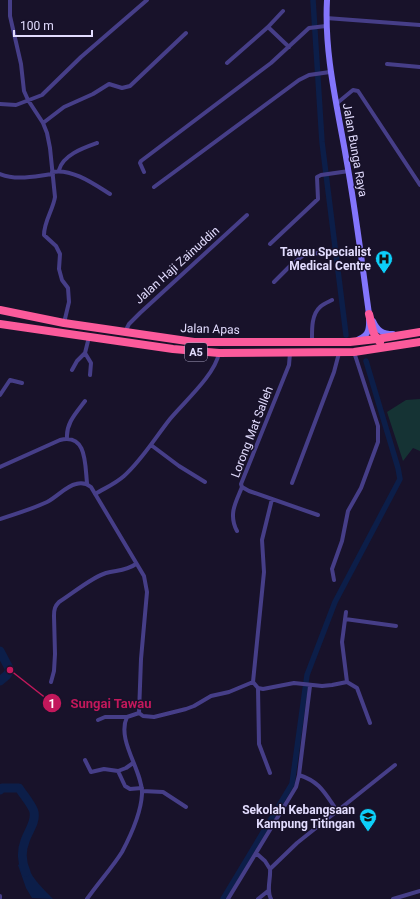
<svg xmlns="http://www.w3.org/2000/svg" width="420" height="899" viewBox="0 0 420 899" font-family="Roboto,sans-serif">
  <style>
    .green { fill: #153334 }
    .water { fill: #0c1e49 }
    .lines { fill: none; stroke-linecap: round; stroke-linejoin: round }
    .canal { stroke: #0c1e49; stroke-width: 5.5 }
    .river { stroke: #0c1e49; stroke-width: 9 }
    .street { stroke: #463e88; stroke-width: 4 }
    .secondary { stroke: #8375fc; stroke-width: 6 }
    .highway { stroke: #fb5a9b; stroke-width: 8 }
    .labels { text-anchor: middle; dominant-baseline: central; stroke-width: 3; stroke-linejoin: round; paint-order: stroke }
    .shield { fill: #18122a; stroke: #a59fbe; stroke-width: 1 }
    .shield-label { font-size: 11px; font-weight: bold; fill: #e2dcfe }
    .street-label { font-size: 12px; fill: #e2dcfe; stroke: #18122a }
    .poi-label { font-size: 12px; font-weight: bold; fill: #e2dcfe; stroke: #18122a; text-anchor: end }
    .leader { fill: none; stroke: #c2185b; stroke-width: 1.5 }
    .callout-dot { fill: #c2185b; stroke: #18122a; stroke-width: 1.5 }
    .mark-label { font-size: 12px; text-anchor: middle; font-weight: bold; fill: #fff }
    .callout-label { font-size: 13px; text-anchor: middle; font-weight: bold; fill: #c2185b; stroke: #18122a; stroke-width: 3; stroke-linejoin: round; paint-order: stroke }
  </style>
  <rect width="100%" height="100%" fill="#18122a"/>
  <!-- green -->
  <path class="green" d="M420,399v52l-7,-3 -10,13 -16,-49 19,-12z"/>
  <!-- water -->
  <path class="water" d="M26,859c3,18 16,28 27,40l-21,-1 -6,-10 -8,-23z"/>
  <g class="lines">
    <!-- canal -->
    <path class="canal" d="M313,0l9,142 24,193
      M223,899l69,-115 15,-109 28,-73 65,-123 -2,-11 -32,-107"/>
    <!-- river -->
    <path class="river" d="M0,651l10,19 -3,5 -7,6
      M0,790l2,-2h17c3,5 14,18 15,24 2,11 -6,19 -9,29 -4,10 -3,22 1,31"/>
    <!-- street -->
    <path class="street" d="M10,0v16l11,48 3,27 4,9 15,23 4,10 3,15 5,49c-2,13 -11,24 -11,38l12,11 4,8 -1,15 3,11 6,8 1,14 -5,21
      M326,18l94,7
      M268,27l21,20
      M227,63l41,-36 15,-16
      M387,64l33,3
      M0,104l16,1 26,-10 39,-38 66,-57
      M336,104l17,-14 5,1 62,94
      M43,123l21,-16 29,-13 16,-10 13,4 8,-2 56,-53
      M59,170c4,-15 24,-22 38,-27
      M52,172c20,-4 42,12 58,22
      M144,172l-4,-9 1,-2 130,-98 38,-35 17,-2
      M0,174c17,7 35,2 53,0
      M154,187l145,-107 10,-5 21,-3
      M270,244l48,-45 -1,-22 4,-2 28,-4
      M274,282l16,-16 15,-12 7,-1 18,1 30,-3
      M125,332l4,-8 11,-11 107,-98
      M312,342c0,-11 -1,-27 8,-35 3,-3 8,-5 12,-7
      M85,353l6,10 -1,12
      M290,353l-1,12 -48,119 1,3 7,4 69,24
      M72,370l5,-9 8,-8 4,-16
      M0,395l10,-15 12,3
      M67,438c-1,-15 9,-25 18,-37
      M151,445l28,21 26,16
      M0,467l60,-27c27,-7 25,25 27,43
      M292,483l42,-111 5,-19
      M95,494c10,-6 20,-10 29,-18 18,-16 31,-38 46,-57 14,-17 45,-44 49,-66
      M272,499l-10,41 2,32 -11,110 5,6 5,1 31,-6 28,3 10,-1 15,-3
      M0,519c16,-5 32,-10 47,-17 10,-5 19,-16 29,-18 6,-2 10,-1 15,3l53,89 3,16 -6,67 -2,54
      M237,531c-9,-17 -1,-29 5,-44
      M334,580l-2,-11 10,-28 6,-30 13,-23 17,-46v-16l-24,-74
      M346,612l-4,30 5,40 10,6 13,35
      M345,619l51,7
      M51,682l3,-11 1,-17 -1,-38c0,-7 1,-10 5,-14 13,-8 33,-25 47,-29 11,-3 20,-2 30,-9
      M258,688l1,56 11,29
      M139,713l4,3 11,1 32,-8 8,-3 17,-10 18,-4 24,-10
      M98,720l7,-3h22
      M85,760l6,12 13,-3 14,2 8,-3 7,-5
      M118,771l7,15 5,3 12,-1
      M299,775c22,7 26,19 39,37
      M142,791l21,1 23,15
      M256,853l9,8 5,8 27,-26 98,-78
      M270,869c1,10 -4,21 1,30
      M0,898v-2
      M87,899c11,-16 25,-31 35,-47 9,-17 19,-39 20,-58 1,-23 -26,-54 -15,-77l12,-4
      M228,899l68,-112 3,-12 11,-89
      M258,899l10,-8
      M393,899l27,-8"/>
    <!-- secondary -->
    <path class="secondary" d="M327,0c-3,56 11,109 20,163 9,50 15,101 22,151 0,11 2,21 -10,25
      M373,321c4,9 9,13 20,13"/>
    <!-- highway -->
    <path class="highway" d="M0,310l64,13 130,19h156l27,-3 43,-7
      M369,314c3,10 3,22 11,28
      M0,324l173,25 46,4 135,-1 66,-10"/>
  </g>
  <!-- icons -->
  <defs>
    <symbol id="hospital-pin" viewBox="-11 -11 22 30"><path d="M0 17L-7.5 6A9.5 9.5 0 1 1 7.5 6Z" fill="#0dcff9" stroke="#18122a"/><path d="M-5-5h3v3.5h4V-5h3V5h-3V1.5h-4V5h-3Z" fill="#111"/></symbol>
    <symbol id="school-pin" viewBox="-11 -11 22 30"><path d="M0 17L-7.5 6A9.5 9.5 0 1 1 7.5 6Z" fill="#0dcff9" stroke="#18122a"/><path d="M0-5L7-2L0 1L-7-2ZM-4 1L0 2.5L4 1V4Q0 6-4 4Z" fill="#111"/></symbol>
  </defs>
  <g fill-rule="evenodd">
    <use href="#hospital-pin" x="374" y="249" width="20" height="27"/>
    <use href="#school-pin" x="358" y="807" width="20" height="27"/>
  </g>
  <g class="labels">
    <!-- shield labels -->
    <rect class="shield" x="185" y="343" width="22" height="18" rx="3"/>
    <g class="shield-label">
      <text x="196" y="352">A5</text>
    </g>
    <!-- street labels -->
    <g class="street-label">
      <text transform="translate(355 150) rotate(80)">Jalan Bunga Raya</text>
      <text transform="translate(177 265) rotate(-42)">Jalan Haji Zainuddin</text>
      <text transform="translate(210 329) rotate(2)">Jalan Apas</text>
      <text transform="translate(252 432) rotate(-69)">Lorong Mat Salleh</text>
    </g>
    <!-- poi labels -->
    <g class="poi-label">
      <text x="371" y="252">Tawau Specialist<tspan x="371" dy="14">Medical Centre</tspan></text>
      <text x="355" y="810">Sekolah Kebangsaan<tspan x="355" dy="14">Kampung Titingan</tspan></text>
    </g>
  </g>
  <!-- callouts -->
  <path class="leader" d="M10 670L52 703"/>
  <g class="callout-dot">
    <circle cx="10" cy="670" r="4"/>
    <circle cx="52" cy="703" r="10"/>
  </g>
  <g class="mark-label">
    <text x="52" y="708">1</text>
  </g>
  <g class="callout-label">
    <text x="111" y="708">Sungai Tawau</text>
  </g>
  <!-- scale -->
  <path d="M14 30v6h78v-6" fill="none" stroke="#e2dcfe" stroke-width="2"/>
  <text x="20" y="30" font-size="12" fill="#e2dcfe" stroke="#18122a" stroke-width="3" paint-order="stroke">100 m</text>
</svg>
